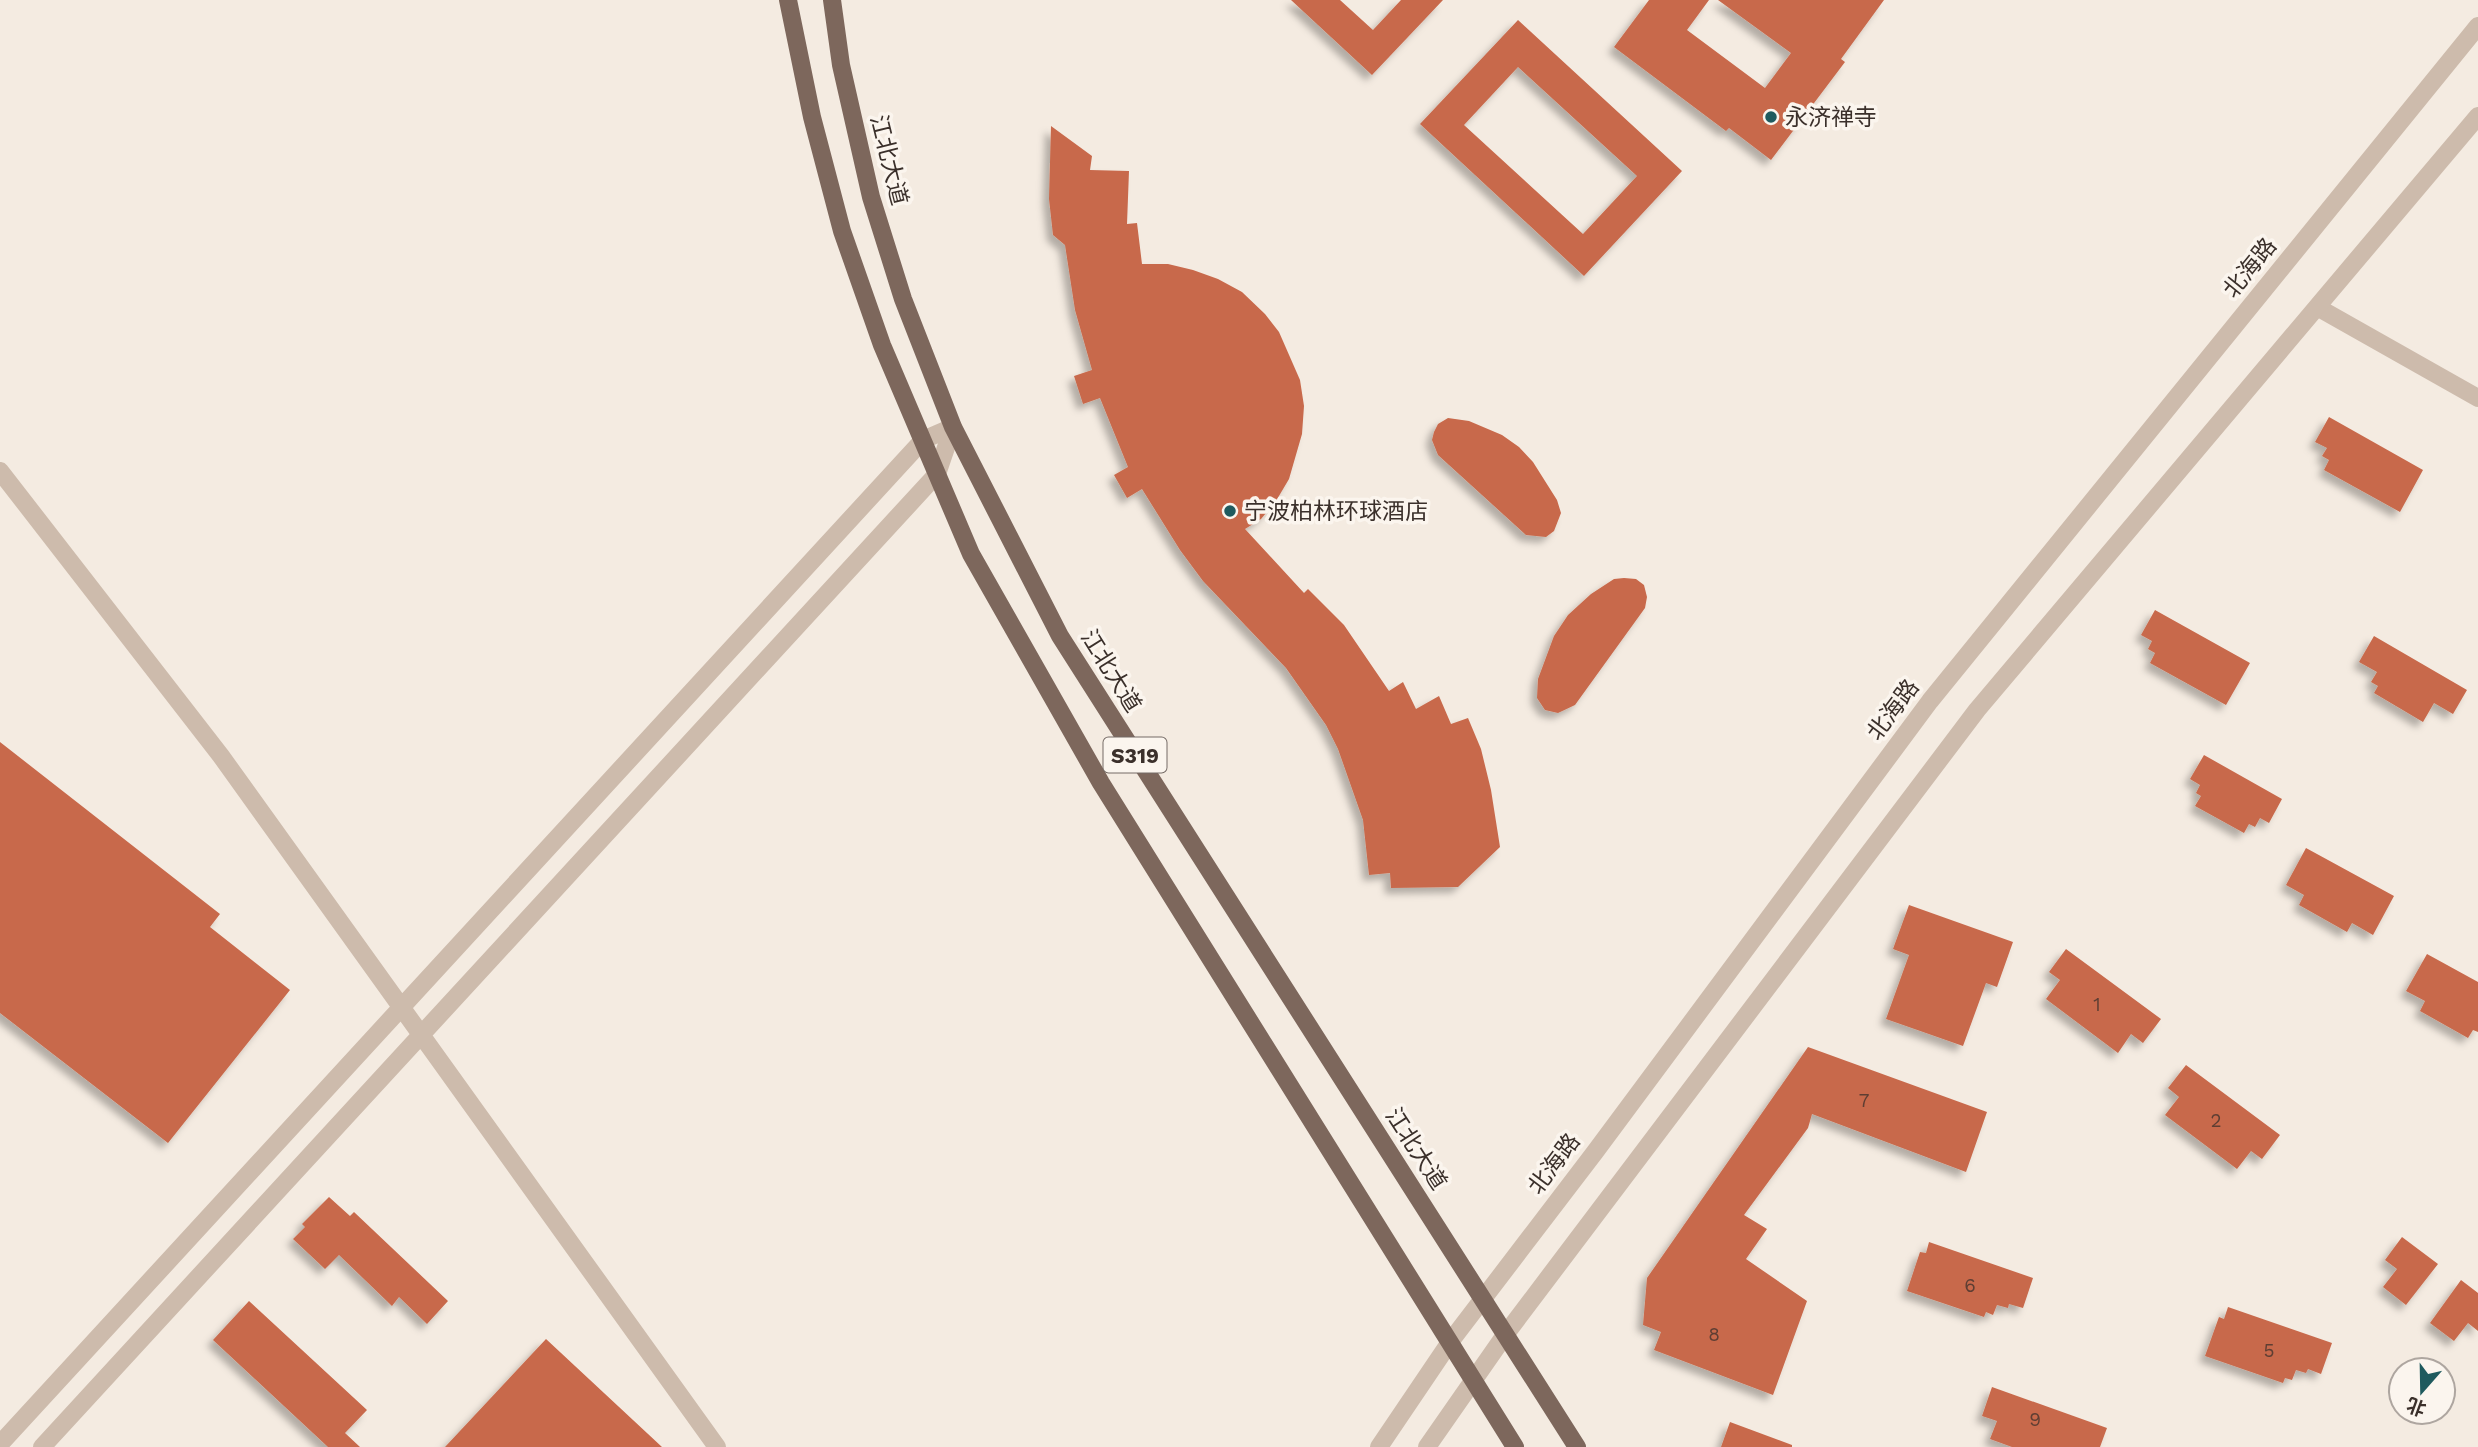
<svg xmlns="http://www.w3.org/2000/svg" width="2478" height="1447" viewBox="0 0 2478 1447" font-family="'Work Sans','Noto Sans SC',sans-serif">
  <style>
    .building { fill: #c8694b; fill-rule: evenodd; filter: url(#shadow) }
    .lines { fill: none; stroke-linecap: round; stroke-linejoin: round }
    .minor { stroke: #cdbbac; stroke-width: 18 }
    .tertiary { stroke: #cdbbac; stroke-width: 18 }
    .primary { stroke: #7d675c; stroke-width: 18 }
    .poi-dot { fill: #1f5a5e; stroke: #fbf5ee; stroke-width: 2.5 }
    .labels { text-anchor: middle; dominant-baseline: central; stroke-width: 7; stroke-linejoin: round; paint-order: stroke }
    .number-label { font-size: 19px; fill: #5e3e33 }
    .shield { fill: #fbf5ee; stroke: #756b66; stroke-width: 2 }
    .shield-label { font-size: 21px; font-weight: bold; fill: #3b302b }
    .poi-label { font-size: 23px; fill: #3b302b; stroke: #fbf5ee; text-anchor: start }
    .street-label { font-size: 23px; fill: #3b302b; stroke: #fbf5ee }
  </style>
  <defs>
    <filter id="shadow"><feDropShadow dx="-6" dy="6" stdDeviation="3.5" flood-color="#0004"/></filter>
  </defs>
  <rect width="100%" height="100%" fill="#f4ebe1"/>
  <!-- building -->
  <path class="building" d="M1291,0h49l33,30 28,-30h42l-71,75z
    M1649,0h60l-22,30 78,58 26,-35 -73,-53h166l-43,59 4,3 -74,98 -42,-32 -3,3 -112,-84z
    M1518,20l164,151 -98,105 -164,-152zM1518,67l119,109 -54,58 -119,-109z
    M1051,126l41,30 -2,14 39,1 -2,53 10,-1 5,41h26l25,6 25,9 24,13 23,22 14,18 21,48 4,26 -2,28 -13,45 -13,22 -15,18 -16,10 59,64 4,-4 36,36 45,66 14,-9 13,27 23,-13 12,28 17,-6 13,31 10,41 9,57 -42,40 -67,1 -1,-15 -21,2 -6,-55 -25,-71 -12,-24 -40,-57 -83,-87 -23,-31 -38,-61 -15,9 -13,-23 14,-8 -28,-69 -17,6 -9,-28 18,-6 -17,-60 -10,-65 -12,-10 -4,-36z
    M2329,417l94,53 -23,42 -76,-42 5,-10 -7,-4 5,-8 -12,-6z
    M1448,418l21,3 33,14 17,12 14,15 24,38 4,13 -7,18 -8,6 -20,-2 -88,-80 -6,-15 2,-8 4,-8z
    M1624,578l12,1 8,6 3,12 -2,11 -70,97 -17,8 -13,-3 -8,-12 1,-19 16,-43 14,-21 23,-21 23,-15z
    M2155,610l95,53 -24,42 -76,-42 5,-10 -7,-4 4,-8 -11,-6z
    M2374,636l93,54 -14,24 -19,-11 -11,19 -49,-29 4,-7 -7,-4 6,-10 -18,-10z
    M0,742l220,172 -10,13 80,63 -122,153 -168,-130z
    M2204,755l78,44 -13,24 -9,-5 -5,9 -6,-3 -5,9 -49,-27 6,-10 -5,-3 4,-8 -10,-6z
    M2306,848l88,48 -21,39 -21,-12 -5,9 -48,-27 5,-10 -18,-10z
    M1909,905l104,37 -16,45 -11,-4 -23,63 -77,-27 23,-64 -16,-6z
    M2066,949l95,70 -18,24 -12,-9 -13,19 -72,-54 14,-19 -11,-8z
    M2427,954l51,28v50l-5,-2 -5,8 -48,-27 5,-10 -19,-10z
    M1808,1047l179,65 -21,60 -154,-58 -4,14 -64,87 23,14 -21,30 61,42 -34,94 -119,-45 7,-18 -18,-7 4,-47z
    M2186,1065l94,70 -18,24 -11,-8 -14,18 -72,-54 14,-18 -11,-9z
    M329,1197l21,19 4,-4 94,89 -21,23 -28,-27 -7,9 -53,-51 -14,14 -32,-30 12,-12 -3,-3z
    M2402,1237l36,27 -32,41 -23,-18 14,-18 -12,-9z
    M1929,1242l104,36 -10,30 -14,-4 -1,4 -11,-3 -4,10 -7,-3 -2,5 -77,-26 13,-39 6,1z
    M2461,1280l17,13v38l-10,-8 -14,18 -24,-18z
    M249,1301l118,109 -22,23 15,14h-32l-115,-107z
    M2228,1307l104,36 -11,31 -13,-5 -2,4 -10,-3 -4,10 -7,-2 -2,5 -78,-27 14,-39 5,2z
    M546,1339l116,108h-217z
    M1992,1387l115,41 -7,19h-88l-22,-8 7,-18 -15,-5z
    M1730,1422l62,23v2h-71z"/>
  <g class="lines">
    <!-- minor -->
    <path class="minor" d="M2324,311l154,87"/>
    <!-- tertiary -->
    <path class="tertiary" d="M0,471l221,285 496,691
      M0,1444l923,-1004 30,-13
      M42,1447l895,-973 16,-47
      M1379,1447l71,-105 145,-190 335,-451 548,-675
      M1427,1447l78,-112 472,-625 501,-594"/>
    <!-- primary -->
    <path class="primary" d="M788,0l24,117 30,114 40,114 89,209 130,229 414,664
      M832,0l9,65 30,132 32,102 50,128 107,209 517,811"/>
  </g>
  <!-- markers -->
  <g class="poi-dot">
    <circle cx="1771" cy="117" r="7"/>
    <circle cx="1230" cy="511" r="7"/>
  </g>
  <g class="labels">
    <!-- number labels -->
    <g class="number-label">
      <text x="2097" y="1004">1</text>
      <text x="1864" y="1100">7</text>
      <text x="2216" y="1120">2</text>
      <text x="1970" y="1285">6</text>
      <text x="1714" y="1334">8</text>
      <text x="2269" y="1350">5</text>
      <text x="2035" y="1419">9</text>
    </g>
    <!-- shield labels -->
    <rect class="shield" x="1103.5" y="737.5" width="63" height="35" rx="5"/>
    <g class="shield-label">
      <text x="1135" y="755">S319</text>
    </g>
    <!-- poi labels -->
    <g class="poi-label">
      <text x="1785" y="117">永济禅寺</text>
      <text x="1244" y="511">宁波柏林环球酒店</text>
    </g>
    <!-- street labels -->
    <g class="street-label">
      <text transform="translate(889 160) rotate(76)">江北大道</text>
      <text transform="translate(2250 268) rotate(-51)">北海路</text>
      <text transform="translate(1111 671) rotate(58)">江北大道</text>
      <text transform="translate(1893 710) rotate(-53)">北海路</text>
      <text transform="translate(1416 1149) rotate(57)">江北大道</text>
      <text transform="translate(1554 1164) rotate(-53)">北海路</text>
    </g>
  </g>
  <!-- north arrow -->
  <g transform="translate(2422 1391) rotate(200)"><circle r="33" fill="#fbf5ee" stroke="#aea6a0" stroke-width="2"/>
  <path d="M0-5L12 26L0 18L-12 26Z" fill="#1f5a5e"/>
  <text y="-10" font-size="19" font-weight="bold" text-anchor="middle" fill="#3b302b">北</text>
  </g>
</svg>
